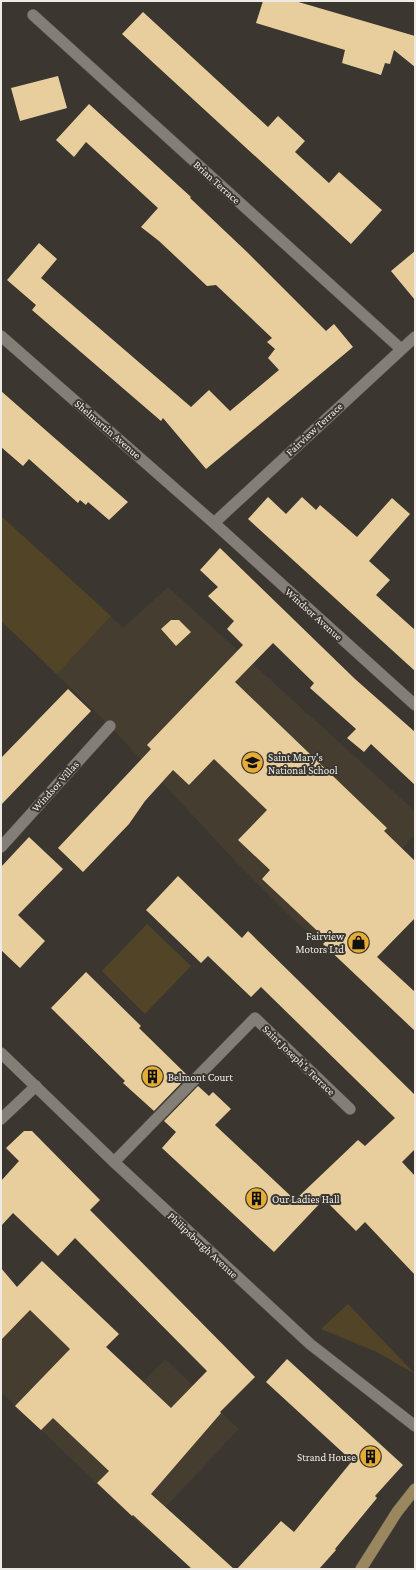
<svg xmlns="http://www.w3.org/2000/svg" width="416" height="1570" viewBox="0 0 416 1570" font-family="'Crimson Pro',serif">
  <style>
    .built { fill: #443d30 }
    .green { fill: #524427 }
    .building { fill: #e9ce9d }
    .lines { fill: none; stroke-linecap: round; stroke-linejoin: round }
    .minor-casing { stroke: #57534e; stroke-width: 12 }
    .tertiary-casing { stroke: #57534e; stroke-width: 12 }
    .secondary-casing { stroke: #57534e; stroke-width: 12 }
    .minor { stroke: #837e76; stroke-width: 11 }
    .tertiary { stroke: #837e76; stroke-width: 11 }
    .secondary { stroke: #9a875d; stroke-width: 11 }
    .labels { text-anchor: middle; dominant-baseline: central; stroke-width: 4; stroke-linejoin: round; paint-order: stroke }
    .street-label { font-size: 11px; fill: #eeebe7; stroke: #3b3730 }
    .poi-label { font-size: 11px; fill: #eeebe7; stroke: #3b3730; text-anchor: start }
  </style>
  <rect width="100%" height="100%" fill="#3b3730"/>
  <!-- built -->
  <path class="built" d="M1,516l122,112 45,-41 247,224v23l-95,108 -26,-22 -58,-58 -126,-136 -109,-105z
    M33,1270l86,64 -13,13 37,35 22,-23 74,70 -94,100 -144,-137v-88z"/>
  <!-- green -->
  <path class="green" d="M1,516l110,100 -54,58 -56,-53z
    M147,924l44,42 -46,48 -43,-43z
    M348,1304l67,70 -38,-22 -56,-23z"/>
  <!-- building -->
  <path class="building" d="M263,1h32l120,35v31l-21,-17 -4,14 -5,-1 -4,12 -39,-12 3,-13 -89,-27z
    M143,12l125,115 10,-11 27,25 -10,11 34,31 10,-11 43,38 -31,34 -229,-210z
    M58,76l9,32 -47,13 -9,-33z
    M89,104l102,93 -1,1 57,54 79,79 8,-7 19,23 -147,122 -43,-51 -2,3 -129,-111 4,-5 -29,-25 32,-37 18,16 -16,19 150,129 18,-17 21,21 49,-41 -11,-12 7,-9 -8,-7 5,-4 -56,-53 -9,1 -48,-45 -18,-14 17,-19 -72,-66 -12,15 -18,-17z
    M415,251v49l-24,-29z
    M1,391l49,43 78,68 -19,18 -21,-18 -2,3 -6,-5 -2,3 -49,-44 -6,7 -22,-19z
    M268,497l18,17 16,-17 14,13 4,-5 37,32 35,-39 18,16 -41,47 21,19 -14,15 39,35v41l-167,-152z
    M220,548l135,131 60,53v53l-44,-41 -7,8 -17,-14 9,-9 -46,-41 4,-5 -41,-40 -38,39 152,146 -3,3 31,30v57l-38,39 38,35v39l-92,-87 4,-4 -65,-61 8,-9 -32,-30 29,-30 -53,-51 -25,26 -16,-15 -28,31 -16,23 -46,48 -25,-24 93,-99 -4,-4 96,-100 -16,-16 7,-8 -26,-25 10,-9 -18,-17z
    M171,620h8l12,12 -15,14 -15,-17z
    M68,689l23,22 -90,94v-47z
    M29,837l34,32 -45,46 27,26 -25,27 -19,-18v-83z
    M178,876l64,62 6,-7 167,164v54l-13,13 13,14v99l-50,-53 -9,9 -32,-32 -50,53 -112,-104 14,-16 -12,-11 34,-35 11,10 4,-4 18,17 -16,16 80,75 63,-60 7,6 30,-28 -134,-131 -10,10 -43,-41 -7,7 -55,-53z
    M86,972l55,54 -2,2 49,48 -34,35 -31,-28 2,-2 -74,-73z
    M24,1131h8l68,69 -10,10 165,167 -35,35 1,1 -70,81 83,75h-42l-59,-54 -1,1 -35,-33 12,-12 -56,-53 -12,12 -26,-24 55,-57 -40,-39 -29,30v-72l16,19 25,-26 77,73 -13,13 65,61 36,-37 -132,-133 -17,18 -45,-43 -12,13v-45l18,-20 -13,-13z
    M287,1359l116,106 -28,31 2,2 -42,51 1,1 -17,19h-82l44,-48 13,11 58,-71 -86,-79z"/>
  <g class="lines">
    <defs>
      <path id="minor" d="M33,15l368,334
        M1,336l213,187 201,182
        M214,523l201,-186
        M1,847l109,-121
        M1,1119l35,-33
        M114,1162l141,-144 95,91"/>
      <path id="tertiary" d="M1,1053l113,109 196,182 105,82"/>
      <path id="secondary" d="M361,1569l36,-57 18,-23"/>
    </defs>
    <!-- minor casing -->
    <use href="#minor" class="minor-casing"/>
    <!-- tertiary casing -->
    <use href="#tertiary" class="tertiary-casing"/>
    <!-- secondary casing -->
    <use href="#secondary" class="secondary-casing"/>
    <!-- minor -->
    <use href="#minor" class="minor"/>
    <!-- tertiary -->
    <use href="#tertiary" class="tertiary"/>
    <!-- secondary -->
    <use href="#secondary" class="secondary"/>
  </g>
  <!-- icons -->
  <defs>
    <symbol id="school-disc" viewBox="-11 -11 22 22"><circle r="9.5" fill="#e4ad35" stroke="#3b3730"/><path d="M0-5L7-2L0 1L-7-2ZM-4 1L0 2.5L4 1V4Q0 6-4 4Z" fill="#111"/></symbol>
    <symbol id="shop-disc" viewBox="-11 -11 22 22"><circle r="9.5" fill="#e4ad35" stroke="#3b3730"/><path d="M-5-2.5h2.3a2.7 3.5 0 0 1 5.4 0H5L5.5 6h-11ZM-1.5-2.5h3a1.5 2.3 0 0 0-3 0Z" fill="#111"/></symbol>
    <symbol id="building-disc" viewBox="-11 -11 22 22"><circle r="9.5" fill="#e4ad35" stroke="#3b3730"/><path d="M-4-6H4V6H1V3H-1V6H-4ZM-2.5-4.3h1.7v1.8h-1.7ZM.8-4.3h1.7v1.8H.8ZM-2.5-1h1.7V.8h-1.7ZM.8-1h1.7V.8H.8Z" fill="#111"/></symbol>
  </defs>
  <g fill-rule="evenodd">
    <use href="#school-disc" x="240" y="750" width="25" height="25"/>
    <use href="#shop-disc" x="346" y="930" width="25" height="25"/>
    <use href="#building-disc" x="140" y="1064" width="25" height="25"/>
    <use href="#building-disc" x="244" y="1186" width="25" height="25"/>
    <use href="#building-disc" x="358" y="1444" width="25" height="25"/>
  </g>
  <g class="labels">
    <!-- street labels -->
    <g class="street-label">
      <text transform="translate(217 182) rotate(42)">Brian Terrace</text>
      <text transform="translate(108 429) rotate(41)">Shelmartin Avenue</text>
      <text transform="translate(314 429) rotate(-43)">Fairview Terrace</text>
      <text transform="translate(314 614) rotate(42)">Windsor Avenue</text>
      <text transform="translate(55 786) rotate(-48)">Windsor Villas</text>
      <text transform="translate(299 1060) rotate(44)">Saint Joseph's Terrace</text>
      <text transform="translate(203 1245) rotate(43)">Philipsburgh Avenue</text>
    </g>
    <!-- poi labels -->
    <g class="poi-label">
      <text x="268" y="757">Saint Mary's<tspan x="268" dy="13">National School</tspan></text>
      <text x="344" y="936" text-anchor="end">Fairview<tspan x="344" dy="13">Motors Ltd</tspan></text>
      <text x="168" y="1077">Belmont Court</text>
      <text x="272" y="1199">Our Ladies Hall</text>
      <text x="356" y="1457" text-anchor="end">Strand House</text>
    </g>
  </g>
  <!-- border -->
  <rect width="416" height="1570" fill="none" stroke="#eeebe7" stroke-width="4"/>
</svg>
